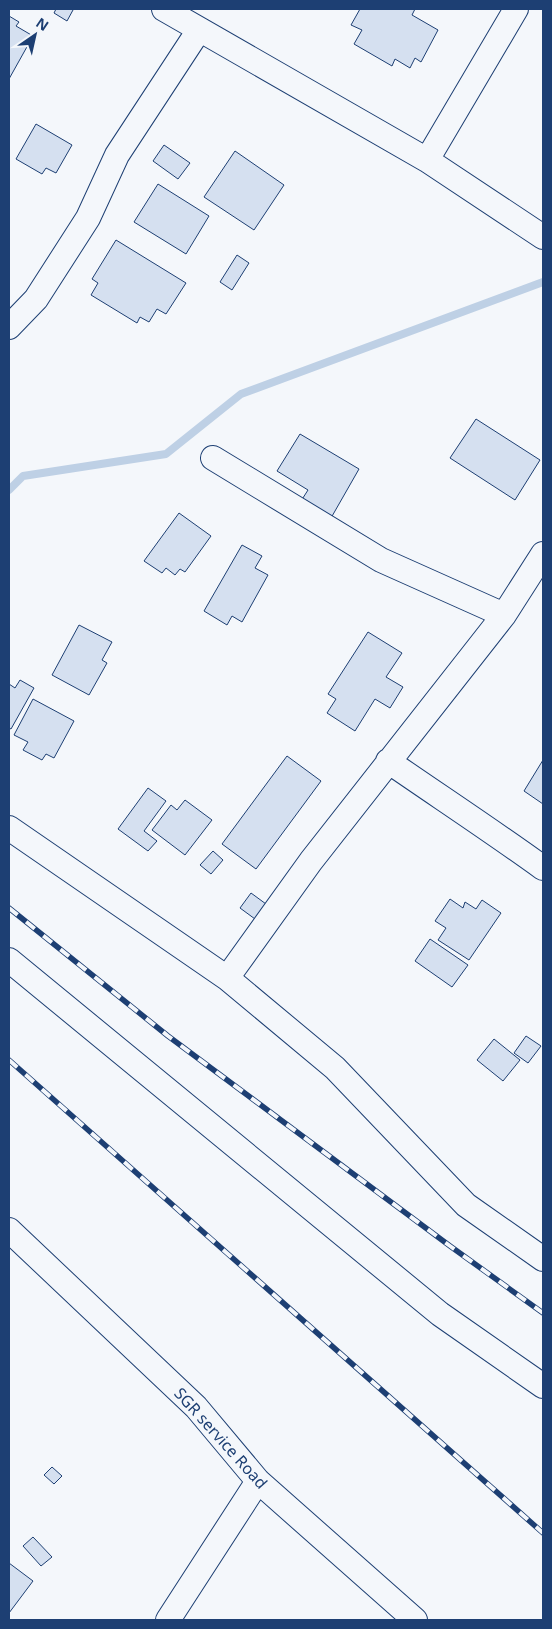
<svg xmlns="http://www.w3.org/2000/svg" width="552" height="1629" viewBox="0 0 552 1629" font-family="'Noto Sans',sans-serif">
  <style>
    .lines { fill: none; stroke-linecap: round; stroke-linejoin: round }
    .stream { stroke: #bed0e5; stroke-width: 8 }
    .building { fill: #d5e0f0; stroke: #1d3f73 }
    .street-casing { stroke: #1d3f73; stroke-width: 26 }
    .street { stroke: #f4f7fb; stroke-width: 24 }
    .rail-casing { stroke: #1d3f73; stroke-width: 5.5 }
    .rail { stroke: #f4f7fb; stroke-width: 4; stroke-dasharray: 11; stroke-linecap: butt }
    .labels { text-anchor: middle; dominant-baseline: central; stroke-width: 4; stroke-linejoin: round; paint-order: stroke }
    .street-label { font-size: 16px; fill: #1d3f73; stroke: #f4f7fb }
  </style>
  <rect width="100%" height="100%" fill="#f4f7fb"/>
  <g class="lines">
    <!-- stream -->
    <path class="stream" d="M9,490l14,-14 143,-22 75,-60 302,-112"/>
  </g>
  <!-- building -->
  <path class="building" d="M56,9h16l1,1 -6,11 -13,-8z
    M360,9h55l-3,6 26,15 -17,32 -6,-4 -5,10 -15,-9 -3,7 -38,-22 8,-14 -11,-5z
    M9,16l10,6 -3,4 17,10 -24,43z
    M36,124l36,21 -16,28 -10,-5 -4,6 -26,-15z
    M164,145l26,18 -12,16 -25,-18z
    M235,151l49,34 -30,45 -50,-33z
    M158,184l51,32 -23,38 -52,-32z
    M116,240l70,43 -20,31 -9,-5 -8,13 -9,-5 -3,6 -46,-28 7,-12 -6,-4z
    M237,255l12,8 -17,27 -12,-8z
    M476,419l64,41 -25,40 -65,-42z
    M300,434l59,35 -28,49 -30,-17 7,-11 -31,-19z
    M179,513l32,23 -26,36 -5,-3 -5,6 -9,-7 -4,5 -18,-12z
    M242,545l20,11 -7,12 13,7 -26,47 -10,-6 -5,9 -23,-14z
    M79,625l33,17 -10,18 5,3 -18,32 -37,-20z
    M368,632l34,21 -16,24 17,10 -13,21 -15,-9 -20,32 -28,-18 9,-14 -8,-5z
    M20,680l14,8 -23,41 -2,-1v-44l6,4z
    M33,699l41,22 -20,37 -8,-4 -4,6 -19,-10 5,-8 -14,-7z
    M287,756l34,25 -65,88 -34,-25z
    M543,760v44l-19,-13z
    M148,788l18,13 -22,30 13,10 -9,10 -30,-22z
    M185,800l27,20 -27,35 -33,-25 19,-25 6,5z
    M213,851l10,9 -12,14 -11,-9z
    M251,893l15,11 -11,15 -15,-11z
    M450,899l13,9 2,-6 11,7 6,-9 19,13 -32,47 -31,-20 8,-12 -11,-7z
    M430,939l38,26 -16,22 -37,-26z
    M526,1036l15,10 -13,17 -14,-10z
    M494,1039l26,21 -17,21 -26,-21z
    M52,1467l10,9 -8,8 -10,-9z
    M33,1537l19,20 -11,9 -18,-20z
    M9,1563l24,18 -24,32z"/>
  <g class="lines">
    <defs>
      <path id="street" d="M164,9l263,151 116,77
        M427,160l89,-151
        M9,327l27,-28 52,-81 29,-63 82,-125
        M213,458l168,102 123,55
        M388,761c52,36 104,70 155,107
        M9,828l218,150 108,90 131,137 77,54
        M9,960l431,354 103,72
        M227,978l84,-117 193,-246 39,-61
        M9,1230l187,177 62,74 157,139
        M168,1620l90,-139"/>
    </defs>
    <!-- street casing -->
    <use href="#street" class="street-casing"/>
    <!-- street -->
    <use href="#street" class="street"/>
    <defs>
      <path id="rail" d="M9,908l159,128 282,210 93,67
        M9,1060l534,473"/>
    </defs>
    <!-- rail casing -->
    <use href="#rail" class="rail-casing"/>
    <!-- rail -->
    <use href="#rail" class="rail"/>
  </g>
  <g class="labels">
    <!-- street labels -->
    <g class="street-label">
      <text transform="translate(221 1438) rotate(48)">SGR service Road</text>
    </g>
  </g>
  <!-- border -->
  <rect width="552" height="1629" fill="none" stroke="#1d3f73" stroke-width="20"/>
  <!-- north arrow -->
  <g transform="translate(35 35) rotate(34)" stroke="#f4f7fb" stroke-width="4" paint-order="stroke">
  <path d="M0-4L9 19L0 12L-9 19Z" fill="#1d3f73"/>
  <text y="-8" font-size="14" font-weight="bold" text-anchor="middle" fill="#1d3f73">N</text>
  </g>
</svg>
